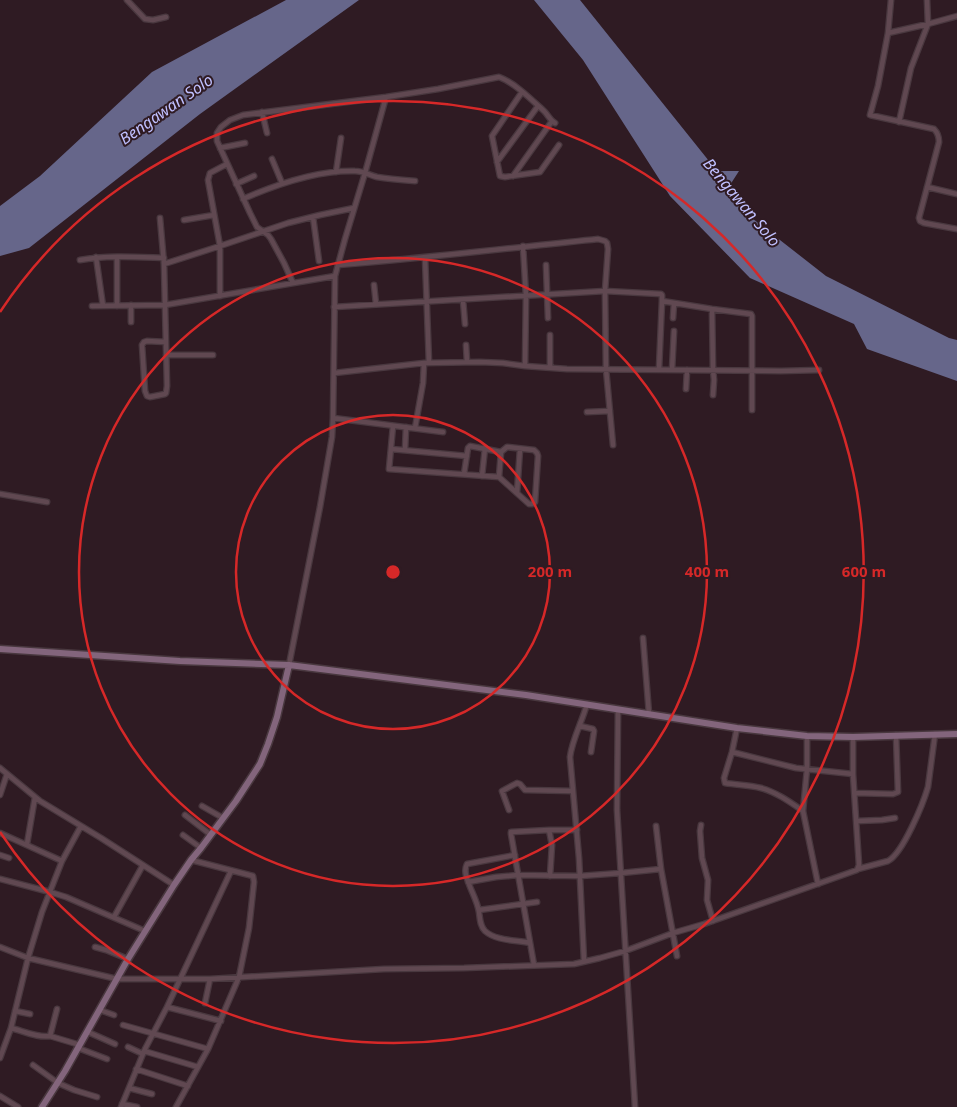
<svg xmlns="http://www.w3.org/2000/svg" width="957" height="1107" viewBox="0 0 957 1107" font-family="'Noto Sans',sans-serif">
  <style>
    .water { fill: #66668a }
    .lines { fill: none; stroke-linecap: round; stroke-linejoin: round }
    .street-casing { stroke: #49383f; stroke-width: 7 }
    .secondary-casing { stroke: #49383f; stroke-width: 9 }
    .street { stroke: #604851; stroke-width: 4.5 }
    .secondary { stroke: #83657c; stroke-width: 6 }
    .ring { fill: none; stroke: #d62828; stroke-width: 2.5 }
    .labels { text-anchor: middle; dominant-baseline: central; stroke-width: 4; stroke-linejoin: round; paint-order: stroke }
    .water-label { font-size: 16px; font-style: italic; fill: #c0c0ff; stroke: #2f1b23 }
    .centre { fill: #d62828; stroke: #2f1b23; stroke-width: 2.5 }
    .ring-label { font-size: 15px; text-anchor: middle; font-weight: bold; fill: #d62828; stroke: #2f1b23; stroke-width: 4; stroke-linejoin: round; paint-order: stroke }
  </style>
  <rect width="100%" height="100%" fill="#2f1b23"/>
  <!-- water -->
  <path class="water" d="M286,0h73l-159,114 -171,134 -29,8v-50l40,-30 112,-104z
    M534,0h46l137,171h22l-9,14 13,26 83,65 123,62 8,2v41l-90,-32 -13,-25 -104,-46 -80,-82 -87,-136z"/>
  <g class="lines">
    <defs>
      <path id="street" d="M127,0l18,19 8,1 13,-3
        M891,0l-3,33 -10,53 -8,29 64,14c4,4 5,7 5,13l-20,76 1,3 4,2 33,6
        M888,33l40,-9 29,-8
        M522,92l-30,44 8,40 5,1 35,-5 19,-27
        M262,112l5,21
        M899,122l12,-54 17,-44 -1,-24
        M220,148l25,-5
        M272,159l10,24
        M497,162l41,-56
        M336,172l5,-34
        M513,176l39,-55
        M236,184l18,-8
        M927,187l30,7
        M243,199c34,-15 74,-29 112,-28 8,0 14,4 22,6 12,2 25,3 38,4
        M313,217l6,44
        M160,218l4,46 3,122 -1,7 -1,1 -15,3 -3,-1 -2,-5 -3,-46 2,-3 3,-1 19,1
        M184,220l30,-5
        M523,246l3,50 -1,70
        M96,257l7,49
        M425,257l4,106
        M80,260c28,-5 56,-3 84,-2
        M164,264l56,-18 68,-23 32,-8 34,-7
        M338,265c87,-7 173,-17 260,-26l7,2 2,2 1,6 -3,42 1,78 7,76
        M546,265l2,53
        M293,283l-9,-20 -13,-24 -3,-4 -11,-8 -7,-14 -33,-72v-8l4,-6 9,-7 13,-5 143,-18 52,-8 61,-12c16,6 33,23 45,34 4,4 6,9 11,12
        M374,285l2,19
        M220,296v-50l-12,-66 2,-7 17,-9
        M463,300l2,24
        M662,301l50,8 39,5 1,2v94
        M131,305v17
        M92,306l73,-1 170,-29
        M117,306v-49
        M334,307l271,-16 56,3 1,1v6l-3,68
        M712,309l1,60 1,11 -1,15
        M673,318l1,-15
        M466,345l1,17
        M166,355h47
        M550,367v-32
        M672,370l2,-39
        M334,373l90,-10 56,-1 23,1 22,3 42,3 214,2 38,-1
        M686,389l1,-19
        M587,412l23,-1
        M333,418l110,14
        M393,426l-4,43 110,8 30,27h3l3,-2 3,-46 -1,-3 -3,-3 -27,-3 -6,5 -2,25
        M415,428l8,-45 1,-20
        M391,449l76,7
        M405,450l1,-23
        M464,474l4,-26 2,-2 31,6
        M482,476l3,-28
        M517,493l3,-44
        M0,494l47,8
        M643,638l6,76
        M289,665l31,-158 12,-70 1,-19 2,-142 10,-37 20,-66 21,-76
        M618,709l-1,101 18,297
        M580,726l13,3 1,2 -3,21
        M737,728l-5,24 -8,26 1,5c12,2 24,2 36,5 15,4 29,14 42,23
        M807,736v33l-4,42 15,73
        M732,752l64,16 57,6
        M0,768l40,33 61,37 73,47
        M855,793l38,1 5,-2 -2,-57
        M0,795l7,-21
        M202,806l21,12
        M509,810l-7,-19 15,-8 3,1 5,6 48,1
        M185,815l26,20
        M857,821l25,-1 13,-2
        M701,825l-1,6 2,27 6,22 -1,20 6,21
        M656,826l5,43 16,87
        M549,830h28
        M0,833l62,28
        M183,835l18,13
        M27,844l8,-47
        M0,855l9,3
        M515,855l-48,9c-2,4 -2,7 -1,11 3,13 11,24 13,37 1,7 1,14 6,19 11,10 31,9 45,12
        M858,869l30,-8c15,-8 35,-57 40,-74l7,-53
        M0,879l50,13 16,5 79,34
        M468,882l28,-5 22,-2 62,1 41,-3 40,-4
        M479,910l58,-8
        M114,917l29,-52
        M0,947l28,11 89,21h93l174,-10 80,-1 110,-4 26,-6 25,-7 48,-18 31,-9 153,-54 2,-5 -6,-91v-37
        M95,947l11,3 22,9
        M584,961l-5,-103 -9,-101c2,-17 12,-35 17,-53
        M534,965l-23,-131v-2l38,-2 3,15 -2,31
        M205,1003l5,-24
        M167,1007l54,14
        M57,1009l-7,27 30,9
        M100,1010l14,5
        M15,1011l15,3
        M123,1025l85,24
        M11,1028c12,3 27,10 39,8
        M88,1032l27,12
        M128,1047l15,7
        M78,1048l29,11
        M144,1051l54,16
        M0,1058l11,-30 17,-70 14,-46 20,-51 19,-35
        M33,1065l25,18 16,7 23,7
        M136,1069l52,17
        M129,1088l23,6
        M0,1096l18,11
        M122,1104l15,3
        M121,1107l24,-58 22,-42 64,-136
        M176,1107l32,-58 31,-72 10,-49 5,-46 -1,-6 -62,-16"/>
      <path id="secondary" d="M0,649l180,12 109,4 237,30 211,33 70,8 46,1 104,-3
        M42,1107l23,-36 63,-112 46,-74 17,-25 10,-12 35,-47 24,-37 8,-20 9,-27 12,-52"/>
    </defs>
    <!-- street casing -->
    <use href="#street" class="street-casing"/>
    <!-- secondary casing -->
    <use href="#secondary" class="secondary-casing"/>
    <!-- street -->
    <use href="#street" class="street"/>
    <!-- secondary -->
    <use href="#secondary" class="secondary"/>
  </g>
  <!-- distance rings -->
  <g class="ring">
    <circle cx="393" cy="572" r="157"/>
    <circle cx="393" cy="572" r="314"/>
    <path d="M0 312A471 471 0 1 1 0 832"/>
  </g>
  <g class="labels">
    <!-- water labels -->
    <g class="water-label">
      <text transform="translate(166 109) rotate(-35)">Bengawan Solo</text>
      <text transform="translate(742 202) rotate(50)">Bengawan Solo</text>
    </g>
  </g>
  <circle cx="393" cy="572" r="8" class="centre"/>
  <g class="ring-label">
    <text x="550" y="577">200 m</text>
    <text x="707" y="577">400 m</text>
    <text x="864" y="577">600 m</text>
  </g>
</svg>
